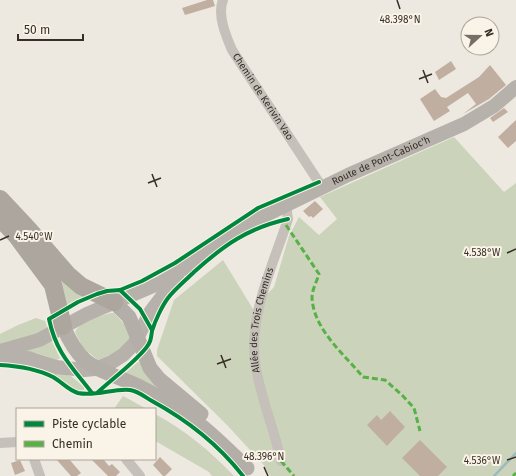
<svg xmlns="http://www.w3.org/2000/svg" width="516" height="476" viewBox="0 0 516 476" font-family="'Fira Sans',sans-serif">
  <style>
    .green { fill: #cbd3ba }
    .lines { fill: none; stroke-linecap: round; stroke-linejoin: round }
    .stream { stroke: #9cbabe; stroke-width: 2.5 }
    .building { fill: #c0afa1 }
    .street { stroke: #c5c0b9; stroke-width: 10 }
    .secondary { stroke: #b6b1aa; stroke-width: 14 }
    .primary { stroke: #b4aea8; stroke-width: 15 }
    .highway { stroke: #aca69f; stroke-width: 18 }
    .quiet { stroke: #56b245; stroke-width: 3; stroke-dasharray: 6 3; stroke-linecap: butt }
    .cycleway-casing { stroke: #faf3e7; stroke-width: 6 }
    .cycleway { stroke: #00873e; stroke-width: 4 }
    .ticks { fill: none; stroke: #362e27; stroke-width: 1.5 }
    .labels { text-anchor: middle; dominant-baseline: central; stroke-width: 4; stroke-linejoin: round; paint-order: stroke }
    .street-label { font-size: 10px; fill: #362e27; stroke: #faf3e7 }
    .ticks-label { font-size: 10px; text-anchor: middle; fill: #362e27; stroke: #faf3e7; stroke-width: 4; stroke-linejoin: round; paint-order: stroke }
  </style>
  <rect width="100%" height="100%" fill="#ede9e0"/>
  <!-- green -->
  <path class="green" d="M454,137l50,55 12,-9v293h-246l-7,-12 -36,-39 -70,-69v-6l17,-50 49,-40 30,49 21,-22 15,-51 10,-19 20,18 18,-16 -17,-22z
    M27,235l60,60 -21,10z
    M111,313h3l10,11 6,15c-9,9 -18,17 -32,21l-15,-12 -8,-16c5,-11 25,-16 36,-19z
    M36,318l9,3 3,9 -48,17v-13l18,-9z
    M50,338l10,20 -3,2 -20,-7 -13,-1v-2z
    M138,362l2,1 26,29 -43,-17z
    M54,372l17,4 13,11v3c-12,3 -20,-10 -30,-15z
    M123,396l24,13h-33z
    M155,414c30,16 55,37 79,62h-22l-3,-4 -52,-30 -2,2z"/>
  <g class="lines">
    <!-- stream -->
    <path class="stream" d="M494,476l22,-23"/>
  </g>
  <!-- building -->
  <path class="building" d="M207,0h6l2,6 -30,9 -3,-7z
    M451,61l5,8 -17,11 -4,-8z
    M490,65l16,20 -17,14 -26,15 13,-10 -8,-11 -21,14 3,4 -16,10 -14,-22 15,-10 6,8 5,1 33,-21z
    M504,108l4,4 -15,10 -3,-4z
    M516,120v21l-8,7 -10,-11z
    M315,201l8,8 -10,9 -2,-2 -2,1 -6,-6z
    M390,411l15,16 -18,19 -20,-21 10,-10 4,5z
    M420,440l27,27 -9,9h-18l-18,-18z
    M160,457l12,12 -7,7h-2l-10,-11z
    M56,459h13l12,14 -4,3h-6z
    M91,459h12l6,7 3,-2 8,8 -4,4h-8z
    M20,460l5,11 -10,4 -4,-12z"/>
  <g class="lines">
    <!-- street -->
    <g class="street">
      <path id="s1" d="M223,0c-6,15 3,36 9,50l90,137"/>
      <path d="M0,443l17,-1"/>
      <path d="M34,459l6,17"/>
      <path d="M126,459l14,17"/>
      <path id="s2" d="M281,461c-7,-34 -22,-66 -26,-100 -6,-48 19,-98 33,-142l-2,-14"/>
    </g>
    <!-- secondary -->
    <g class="secondary">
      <path id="s3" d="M0,351l39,-11 48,-26 73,-31 23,-14 37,-29 40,-22 88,-43 116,-51 30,-18 22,-19"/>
      <path d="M0,358h28l28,9 28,3 11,-1 17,-7 11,-7 11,-11 17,-33 26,-34"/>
    </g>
    <!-- primary -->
    <path class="primary" d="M114,302l15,15 21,51 9,11 42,35
      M63,326c19,45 35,41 75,60 18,9 36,19 52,31 21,15 39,34 57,51"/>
    <!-- highway -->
    <path class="highway" d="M0,199l29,31 38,44 14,12 33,16
      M0,218l16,17 37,50 10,41"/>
    <!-- quiet -->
    <path class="quiet" d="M286,225l33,49c-2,7 -7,16 -7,23 1,32 32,57 51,80l22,3 17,15 12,13 6,23
      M281,461l13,15
      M513,476l3,-3"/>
    <defs>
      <path id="cycleway" d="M120,290l20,19 12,21
        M0,365c18,1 37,4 53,12 9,5 15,13 25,16 17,4 36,-5 52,-3 8,1 15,7 22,11 35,19 66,43 91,75
        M92,393c-20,-26 -36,-40 -43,-74l29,-17 19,-8 10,-3 13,-1 22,-9 33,-18 83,-55 61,-26
        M97,393c16,-15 35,-28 49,-45 5,-6 5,-10 6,-17 3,-10 10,-25 16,-33 7,-9 18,-18 26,-26 30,-27 54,-44 94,-53"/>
    </defs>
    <!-- cycleway casing -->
    <use href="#cycleway" class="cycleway-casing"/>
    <!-- cycleway -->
    <use href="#cycleway" class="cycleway"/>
  </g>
  <!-- ticks -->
  <path class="ticks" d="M397,0l3,9M423,70l5,13M419,79l13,-5M152,174l5,13M148,183l13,-5M0,240l9,-4M507,253l9,-4M221,355l5,13M217,364l14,-5M507,460l9,-3M264,467l4,9"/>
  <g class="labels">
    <!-- street labels -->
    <g class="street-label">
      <text stroke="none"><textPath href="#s1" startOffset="108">Chemin de Kerivin Vao</textPath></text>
      <text stroke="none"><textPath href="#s3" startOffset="428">Route de Pont-Cabioc'h</textPath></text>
      <text stroke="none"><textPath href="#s2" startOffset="145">Allée des Trois Chemins</textPath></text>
    </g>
  </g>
  <g class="ticks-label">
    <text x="400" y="23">48.398°N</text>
    <text x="34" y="240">4.540°W</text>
    <text x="482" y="256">4.538°W</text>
    <text x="264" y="460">48.396°N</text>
    <text x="482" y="464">4.536°W</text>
  </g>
  <!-- legend -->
  <rect x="16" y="408" width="140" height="52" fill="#faf3e7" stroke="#aca49a"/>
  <rect x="24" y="421" width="20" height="6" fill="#00873e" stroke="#aca49a"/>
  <text x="52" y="428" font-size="12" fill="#362e27">Piste cyclable</text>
  <rect x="24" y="441" width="20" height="6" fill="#56b245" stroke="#aca49a"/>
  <text x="52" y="448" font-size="12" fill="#362e27">Chemin</text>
  <!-- north arrow -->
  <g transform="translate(480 36) rotate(69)"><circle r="19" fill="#faf3e7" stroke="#aca49a"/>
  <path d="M0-3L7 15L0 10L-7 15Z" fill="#766f68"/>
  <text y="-6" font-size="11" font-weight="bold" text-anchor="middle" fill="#362e27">N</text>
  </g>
  <!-- scale -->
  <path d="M18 34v6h65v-6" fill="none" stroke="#362e27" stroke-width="2"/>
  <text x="24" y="34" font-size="12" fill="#362e27" stroke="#faf3e7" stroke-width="3" paint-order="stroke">50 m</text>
</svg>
